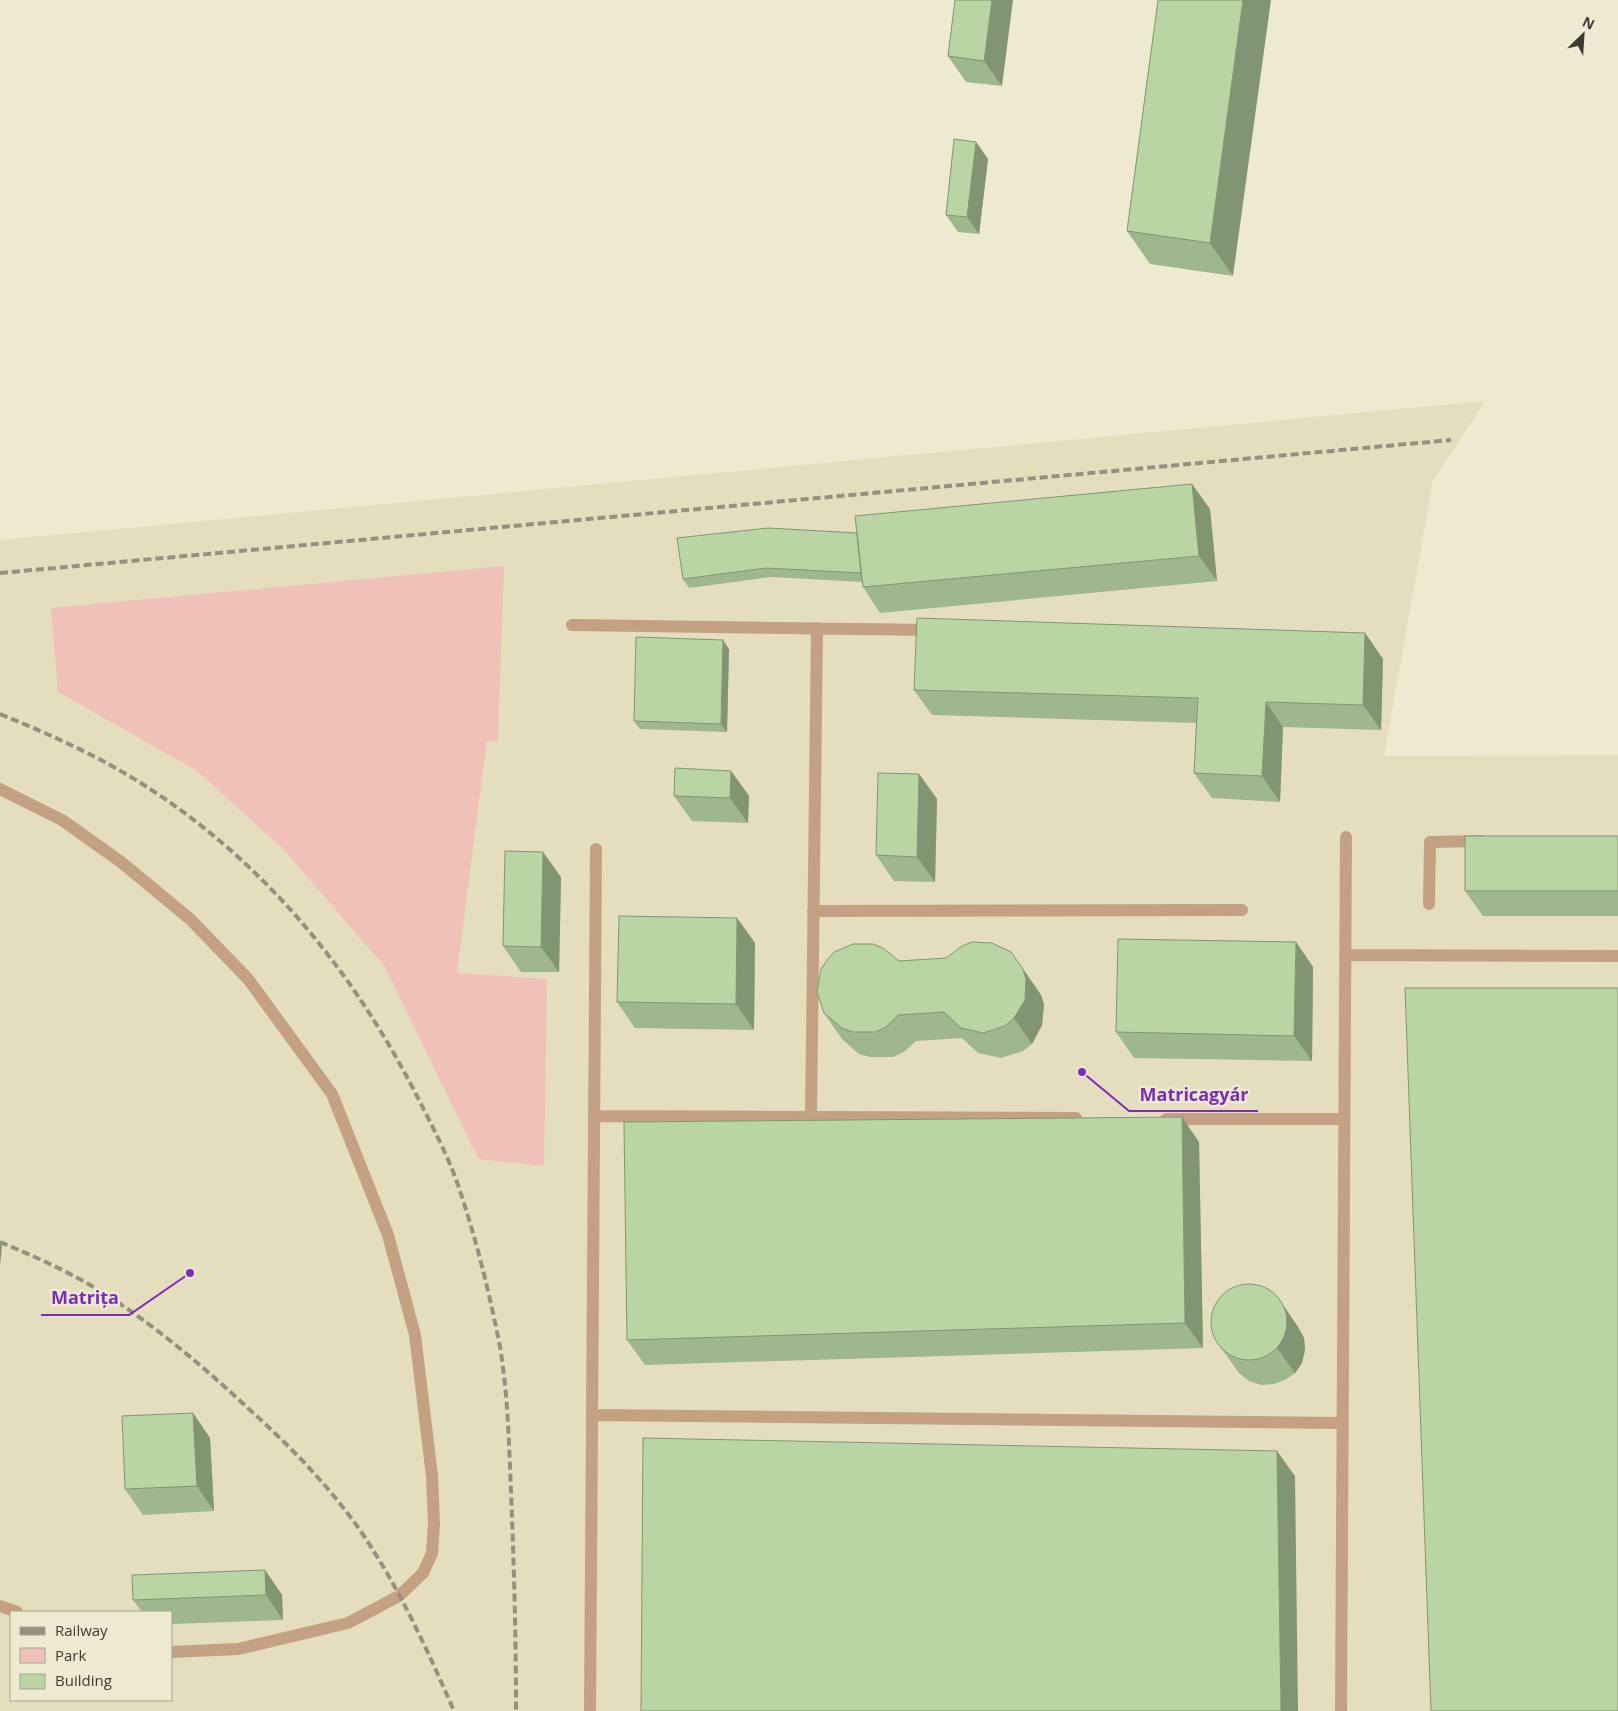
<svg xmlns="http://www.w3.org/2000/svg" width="1618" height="1711" viewBox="0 0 1618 1711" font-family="'Open Sans',sans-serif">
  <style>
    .built { fill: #e4ddbe; fill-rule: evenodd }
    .green { fill: #efc1b9 }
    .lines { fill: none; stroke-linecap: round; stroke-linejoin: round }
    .lane { stroke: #c4a182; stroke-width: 12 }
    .rail { stroke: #949180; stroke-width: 4; stroke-dasharray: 8 4; stroke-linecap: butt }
    .wall { fill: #9fb78c }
    .shaded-wall { fill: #829572 }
    .building { fill: #b9d5a3; stroke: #829572 }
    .leader { fill: none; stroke: #7b2cbf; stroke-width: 2 }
    .callout-dot { fill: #7b2cbf; stroke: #eee9d1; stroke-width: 2 }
    .callout-label { font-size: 18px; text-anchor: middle; font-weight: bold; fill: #7b2cbf; stroke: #eee9d1; stroke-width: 5; stroke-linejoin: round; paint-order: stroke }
  </style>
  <rect width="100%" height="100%" fill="#eee9d1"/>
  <!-- built -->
  <path class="built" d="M1485,401l-52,80 -49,275 234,-1v956h-1618v-1171zM58,692l440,49h-11l-30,232 21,186 -93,-192 -102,-118 -86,-78zM11,1612h160v88h-160z"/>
  <!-- green -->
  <path class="green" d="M504,566l-6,175h-11l-30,232 90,6 -3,187 -66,-7 -93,-192 -102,-118 -86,-78 -139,-79 -7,-84z"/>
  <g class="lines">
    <!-- lane -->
    <path class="lane" d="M572,625l360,5
      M0,789l62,31 59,42 69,57 58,60 84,115 56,141 27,100 17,141 2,48 -2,29 -9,20 -24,23 -51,27 -110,26 -67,3
      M1429,904l1,-62 51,-1
      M813,911l429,-1
      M1345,955l273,1
      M594,1116l482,2
      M811,1117l6,-489
      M1166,1119h178
      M592,1415l750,8
      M0,1606l17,6
      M590,1711l6,-862
      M1341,1711l5,-874"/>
    <!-- rail -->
    <path class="rail" d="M0,573l1451,-133
      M0,714c51,21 101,43 147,73 118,76 205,183 269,307 16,32 34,65 45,100 16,49 29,101 39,153 8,48 9,97 11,145 3,73 5,146 5,219
      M0,1242c36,15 72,31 105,52 52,33 100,74 145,116 42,38 82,79 114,126 36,54 64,115 90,175"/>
  </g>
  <!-- wall -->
  <path class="wall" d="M955,0l47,86 -36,-4 -18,-26z
    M1158,0l75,276 -83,-12 -23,-33z
    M976,142l12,17 -9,75 -21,-2 -12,-17z
    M1210,509l7,72 -337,32 -17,-26 -1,-5 -90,-5 -83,11 -6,-9 174,-46z
    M1365,633l18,26 -2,71 -98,-3 -3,75 -68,-4 -18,-25 2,-50 -264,-8 -18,-25z
    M729,649l-2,83 -87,-3 -6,-8z
    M731,771l18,25 -1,27 -56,-2 -18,-25z
    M919,774l18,25 -2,83 -41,-1 -18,-26z
    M1618,836v80h-135l-18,-25z
    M561,877l-2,95h-38l-18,-26z
    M737,918l18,25 -1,87 -119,-2 -18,-26z
    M1296,942l17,25 -1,94 -178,-3 -18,-26z
    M899,961l124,8 18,26 3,10 -2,20 -10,19 -9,7 -22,7 -23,-5 -16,-15 -46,3 -12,11 -11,5h-23l-11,-3 -17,-15 -18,-26z
    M1199,1142l4,206 -558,17 -18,-25z
    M1281,1302l17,25 6,11 1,12 -3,13 -7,10 -10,7 -11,4 -13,1 -12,-4 -10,-8 -25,-35z
    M193,1413l17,25 4,73 -71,4 -18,-26z
    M265,1570l17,25 1,25 -112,4v-12h-29l-9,-12z"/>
  <!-- shaded-wall -->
  <path class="shaded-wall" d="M992,0h21l-11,86 -18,-25z
    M1243,0h28l-38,276 -23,-33z
    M976,142l12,17 -9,75 -12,-17z
    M1192,484l18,25 7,72 -18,-25z
    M1365,633l18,26 -2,71 -18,-25z
    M723,640l6,9 -2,83 -6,-8z
    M1266,702l17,25 -3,75 -18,-26z
    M731,771l18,25 -1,27 -18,-25z
    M919,774l18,25 -2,83 -18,-25z
    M543,852l18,25 -2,95 -18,-25z
    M737,918l18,25 -1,87 -18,-26z
    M1296,942l17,25 -1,94 -18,-25z
    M1023,969l18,26 3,10 -2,20 -10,19 -18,-26z
    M1182,1117l17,25 4,206 -18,-25z
    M0,1242l2,4 -2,20z
    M1281,1302l17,25 6,11 1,12 -3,13 -7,10 -18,-25z
    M193,1413l17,25 4,73 -17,-25z
    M1277,1451l18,25 3,235h-17z
    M265,1570l17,25 1,25 -17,-25z"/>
  <!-- building -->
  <path class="building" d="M955,0h37l-8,61 -36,-5z
    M1158,0h85l-33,243 -83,-12z
    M954,139l22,3 -9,75 -21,-2z
    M1192,484l7,72 -336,31 -8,-71z
    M768,528l89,5 4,40 -95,-5 -83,11 -6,-41z
    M917,618l448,15 -2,72 -97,-3 -4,74 -68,-3 4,-75 -284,-8z
    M636,637l87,3 -2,84 -87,-3z
    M675,768l56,3 -1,27 -56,-2z
    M878,773l41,1 -2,83 -41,-2z
    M1465,836h153v55h-153z
    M505,851l38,1 -2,95 -38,-1z
    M619,916l118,2 -1,86 -119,-2z
    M1118,939l178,3 -2,94 -178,-4z
    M972,942l20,1 19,9 12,17 3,10 -1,21 -11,18 -9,8 -22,7 -22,-5 -17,-16 -46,3 -12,12 -11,5h-22l-11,-4 -18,-15 -7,-21 4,-23 6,-9 7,-8 19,-8h20l10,4 16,13 47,-3 16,-12z
    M1405,988h213v723h-187z
    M1182,1117l3,206 -558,17 -3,-218z
    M1211 1322a38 38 0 1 1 76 0a38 38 0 1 1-76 0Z
    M193,1413l4,73 -72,3 -3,-73z
    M643,1438l634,13 4,260h-640z
    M265,1570l1,25 -133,5 -1,-25z"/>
  <!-- callouts -->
  <path class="leader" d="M1082 1072L1129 1111H1258M190 1273L129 1315H41"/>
  <g class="callout-dot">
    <circle cx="1082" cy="1072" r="5"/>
    <circle cx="190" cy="1273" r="5"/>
  </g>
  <g class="callout-label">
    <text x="1194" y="1101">Matricagyár</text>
    <text x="85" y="1304">Matrița</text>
  </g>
  <!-- legend -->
  <rect x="10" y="1611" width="162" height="90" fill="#eee9d1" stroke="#a8a491"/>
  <rect x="20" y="1627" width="25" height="8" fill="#949180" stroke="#a8a491"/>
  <text x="55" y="1636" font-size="15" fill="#3e3c32">Railway</text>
  <rect x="20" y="1648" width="25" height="15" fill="#efc1b9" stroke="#a8a491"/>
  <text x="55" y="1661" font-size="15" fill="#3e3c32">Park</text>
  <rect x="20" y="1674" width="25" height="15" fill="#b9d5a3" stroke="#a8a491"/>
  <text x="55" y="1686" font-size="15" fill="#3e3c32">Building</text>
  <!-- north arrow -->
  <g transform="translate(1583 35) rotate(25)" stroke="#eee9d1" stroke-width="4" paint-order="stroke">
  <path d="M0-4L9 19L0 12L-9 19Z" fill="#3e3c32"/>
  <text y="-8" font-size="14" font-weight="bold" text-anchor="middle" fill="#3e3c32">N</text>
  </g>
</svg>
